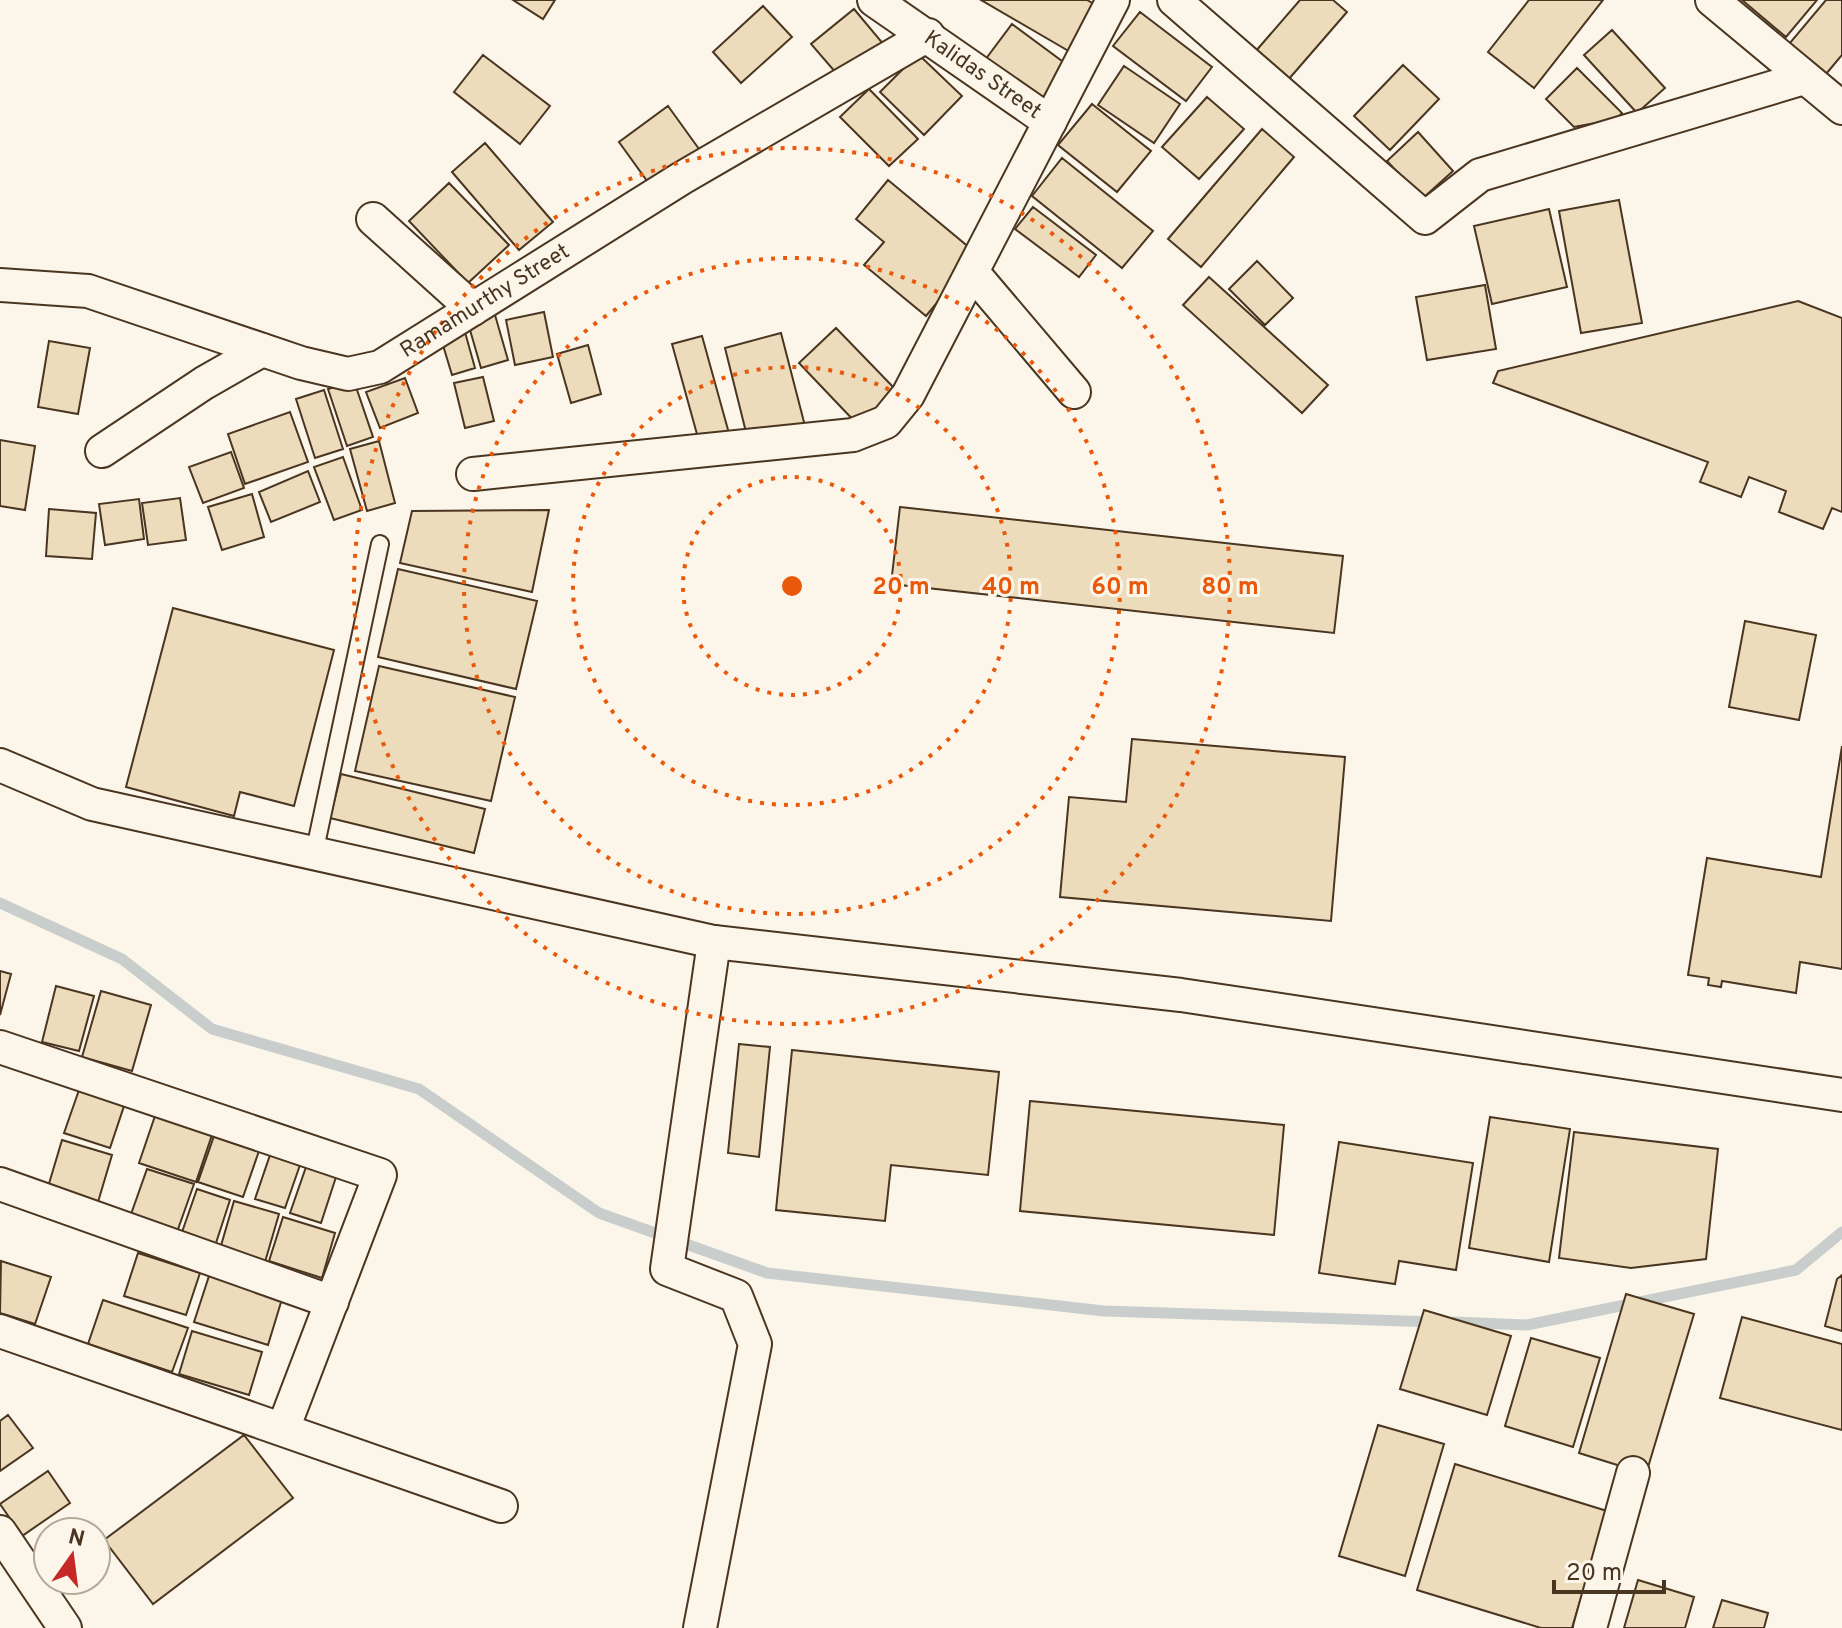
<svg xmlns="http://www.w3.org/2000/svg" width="1842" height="1628" viewBox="0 0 1842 1628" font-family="Overpass,sans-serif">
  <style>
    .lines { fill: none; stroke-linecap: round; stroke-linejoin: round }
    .stream { stroke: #c9cecd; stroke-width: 11 }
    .building { fill: #ecdcbc; stroke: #4a3520; stroke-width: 2 }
    .service-casing { stroke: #4a3520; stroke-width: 20 }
    .minor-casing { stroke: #4a3520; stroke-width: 36 }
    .service { stroke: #fbf6e9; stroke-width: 16 }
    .minor { stroke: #fbf6e9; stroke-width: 32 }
    .ring { fill: none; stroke: #e8590c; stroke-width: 4; stroke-dasharray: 4 8 }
    .labels { text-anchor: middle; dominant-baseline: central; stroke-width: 6; stroke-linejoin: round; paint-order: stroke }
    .street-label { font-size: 22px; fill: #4a3520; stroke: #fbf6e9 }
    .centre { fill: #e8590c; stroke: #fbf6e9; stroke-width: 4 }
    .ring-label { font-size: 24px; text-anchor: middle; font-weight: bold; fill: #e8590c; stroke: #fbf6e9; stroke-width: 6; stroke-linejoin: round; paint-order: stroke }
  </style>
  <rect width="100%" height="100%" fill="#fbf6e9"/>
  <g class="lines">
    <!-- stream -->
    <path class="stream" d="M0,903l122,56 90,70 207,60 180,124 168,60 337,38 329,11
      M1454,1322l73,3 269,-55 46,-38"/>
  </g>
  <!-- building -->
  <path class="building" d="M513,0h42l-12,19z
    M981,0h106l12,7 -27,46z
    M1300,0h33l14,12 -59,68 -33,-28z
    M1529,0h74l-69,88 -46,-36z
    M1742,0h75l-31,37z
    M1826,0h16v55l-16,19 -37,-30z
    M763,6l29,31 -51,46 -28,-31z
    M854,9l31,37 -42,35 -32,-37z
    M1140,12l72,55 -26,34 -73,-55z
    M1012,24l58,43 -31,41 -57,-44z
    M1612,30l53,58 -28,25 -53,-58z
    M918,54l44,42 -38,39 -44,-43z
    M483,55l67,51 -30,38 -66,-52z
    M1403,65l36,34 -49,51 -36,-34z
    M1124,66l56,38 -26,39 -56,-38z
    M1577,68l45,45 -5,6 -43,8 -28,-28z
    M869,89l49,50 -29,27 -49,-49z
    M1207,97l37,32 -45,50 -37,-32z
    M1092,104l59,47 -34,41 -59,-47z
    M668,106l31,43 -49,36 -31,-43z
    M1262,129l32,28 -93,110 -33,-28z
    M1418,132l35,39 -31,28 -35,-38z
    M485,143l68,79 -34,28 -67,-78z
    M1062,158l91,73 -31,37 -90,-72z
    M888,180l89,74 -51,62 -62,-51 20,-23 -28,-23z
    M449,183l60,62 -41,38 -59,-62z
    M1619,200l23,123 -61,10 -22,-122z
    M1033,207l63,48 -17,22 -64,-48z
    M1549,209l18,78 -75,17 -18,-78z
    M1257,261l36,37 -28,27 -36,-36z
    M1209,277l119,108 -26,28 -119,-108z
    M1485,285l11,64 -69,11 -11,-63z
    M1798,301l44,17v194l-10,-4 -9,21 -44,-17 7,-21 -37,-14 -8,20 -41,-15 8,-20 -215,-79 5,-12z
    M493,308l15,52 -27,8 -15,-52z
    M544,312l9,45 -38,8 -9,-45z
    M463,325l12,43 -23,7 -13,-43z
    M836,328l61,63 -38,35 -60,-63z
    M781,333l24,93 -57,14 -23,-92z
    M702,336l28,101 -30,8 -28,-101z
    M49,341l41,7 -12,66 -40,-7z
    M588,345l13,49 -30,9 -14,-49z
    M483,377l11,44 -29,7 -11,-45z
    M405,378l13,35 -38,15 -14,-36z
    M354,381l19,56 -26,9 -19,-57z
    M324,390l19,59 -28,9 -19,-59z
    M290,412l18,50 -63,22 -17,-50z
    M0,440l35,6 -10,64 -25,-4z
    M379,441l16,62 -28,8 -17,-62z
    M231,452l13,36 -41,15 -14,-36z
    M343,457l19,53 -28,10 -20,-53z
    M308,471l12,31 -49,20 -12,-30z
    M252,494l12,43 -42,13 -14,-43z
    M180,498l6,42 -38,5 -6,-42z
    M139,499l5,40 -39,6 -6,-41z
    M900,507l443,49 -9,77 -443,-49z
    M49,509l47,4 -4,46 -46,-3z
    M549,510l-17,82 -132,-29 12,-52z
    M398,569l139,32 -21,88 -138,-32z
    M173,608l161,42 -40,156 -54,-14 -6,24 -108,-29z
    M1745,621l71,14 -17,85 -70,-13z
    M379,666l136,31 -24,104 -136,-30z
    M1132,739l213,18 -14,164 -271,-24 9,-100 57,5z
    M1842,746v223l-42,-7 -4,31 -74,-12 -1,6 -13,-2 1,-7 -21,-3 19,-117 114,19z
    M341,774l144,35 -11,44 -144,-35z
    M0,971l11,3 -11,41z
    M56,986l38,10 -15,55 -37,-9z
    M101,991l50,14 -19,66 -50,-14z
    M739,1044l31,3 -11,110 -31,-4z
    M792,1050l207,22 -11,103 -97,-10 -6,56 -109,-11z
    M79,1090l45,16 -14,42 -46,-15z
    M1030,1101l254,24 -10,110 -254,-24z
    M156,1113l57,19 -17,50 -57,-19z
    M1490,1117l80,12 -21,133 -80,-14z
    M1574,1132l144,17 -12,110 -75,9 -72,-10z
    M214,1136l45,15 -16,46 -45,-15z
    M62,1140l50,15 -14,47 -50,-15z
    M1339,1142l134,21 -17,107 -57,-9 -4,23 -76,-11z
    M270,1155l30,10 -15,43 -30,-9z
    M306,1167l30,10 -15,46 -31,-10z
    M147,1169l47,15 -17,48 -47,-15z
    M197,1189l33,11 -15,46 -34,-11z
    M234,1201l45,13 -14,48 -45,-13z
    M283,1217l52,16 -13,45 -53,-17z
    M138,1253l62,20 -14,42 -62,-19z
    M1,1261l50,16 -16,47 -35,-11z
    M1842,1275v56l-17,-5 12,-47z
    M209,1276l73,23 -14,46 -74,-23z
    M1626,1294l68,20 -48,160 -67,-21z
    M103,1300l85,28 -16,44 -84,-28z
    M1424,1310l87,26 -24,79 -87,-26z
    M1742,1317l100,27v86l-122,-32z
    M192,1331l70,21 -13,43 -70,-21z
    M1531,1338l69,20 -27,89 -68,-21z
    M8,1415l25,33 -33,23v-50z
    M1378,1425l66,19 -39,132 -66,-20z
    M244,1435l49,63 -140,106 -49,-64z
    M1455,1464l152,47 -35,117h-31l-124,-38z
    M48,1471l22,32 -48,33 -22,-32z
    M1638,1580l56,17 -9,31h-61z
    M1722,1600l46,13 -4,15h-51z"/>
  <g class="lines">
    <defs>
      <path id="service" d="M314,854l66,-310"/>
      <g id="minor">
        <path id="s1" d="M874,0l176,122"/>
        <path d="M1174,0l251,218 55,-43 324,-97"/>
        <path d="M1712,0l130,108"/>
        <path d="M373,219l100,90"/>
        <path d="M974,274l100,118"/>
        <path id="s2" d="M0,285l88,6 213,72 47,11 32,-7 302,-189 246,-143"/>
        <path d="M102,451l102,-68 58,-33"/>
        <path d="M473,474l380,-39 33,-13 22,-27 205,-395"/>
        <path d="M0,765l92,39 622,138 467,53 661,100"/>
        <path d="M0,1047l380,128 -97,254"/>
        <path d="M0,1184l332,118"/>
        <path d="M0,1331l501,175"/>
        <path d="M0,1532l65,96"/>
        <path d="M700,1628l55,-284 -19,-48 -69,-27 47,-327"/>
        <path d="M1590,1628l43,-155"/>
      </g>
    </defs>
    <!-- service casing -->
    <use href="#service" class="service-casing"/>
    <!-- minor casing -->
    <use href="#minor" class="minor-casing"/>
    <!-- service -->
    <use href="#service" class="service"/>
    <!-- minor -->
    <use href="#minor" class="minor"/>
  </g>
  <!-- distance rings -->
  <g class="ring">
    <circle cx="792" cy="586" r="109"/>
    <circle cx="792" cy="586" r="219"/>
    <circle cx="792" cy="586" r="328"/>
    <circle cx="792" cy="586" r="438"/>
  </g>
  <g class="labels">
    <!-- street labels -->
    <g class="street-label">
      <text stroke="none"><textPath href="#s1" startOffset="132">Kalidas Street</textPath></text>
      <text stroke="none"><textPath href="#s2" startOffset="518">Ramamurthy Street</textPath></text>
    </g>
  </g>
  <circle cx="792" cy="586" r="12" class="centre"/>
  <g class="ring-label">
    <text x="901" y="594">20 m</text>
    <text x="1011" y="594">40 m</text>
    <text x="1120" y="594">60 m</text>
    <text x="1230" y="594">80 m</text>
  </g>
  <!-- north arrow -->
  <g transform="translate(72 1556) rotate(14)"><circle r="38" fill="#fbf6e9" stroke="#b4a999" stroke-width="2"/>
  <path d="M0-6L14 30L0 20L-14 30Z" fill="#c62828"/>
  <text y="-12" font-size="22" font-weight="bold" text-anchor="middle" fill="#4a3520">N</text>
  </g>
  <!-- scale -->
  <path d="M1554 1580v12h110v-12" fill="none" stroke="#4a3520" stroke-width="4"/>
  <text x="1566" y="1580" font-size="24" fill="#4a3520" stroke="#fbf6e9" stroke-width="6" paint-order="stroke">20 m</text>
</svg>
